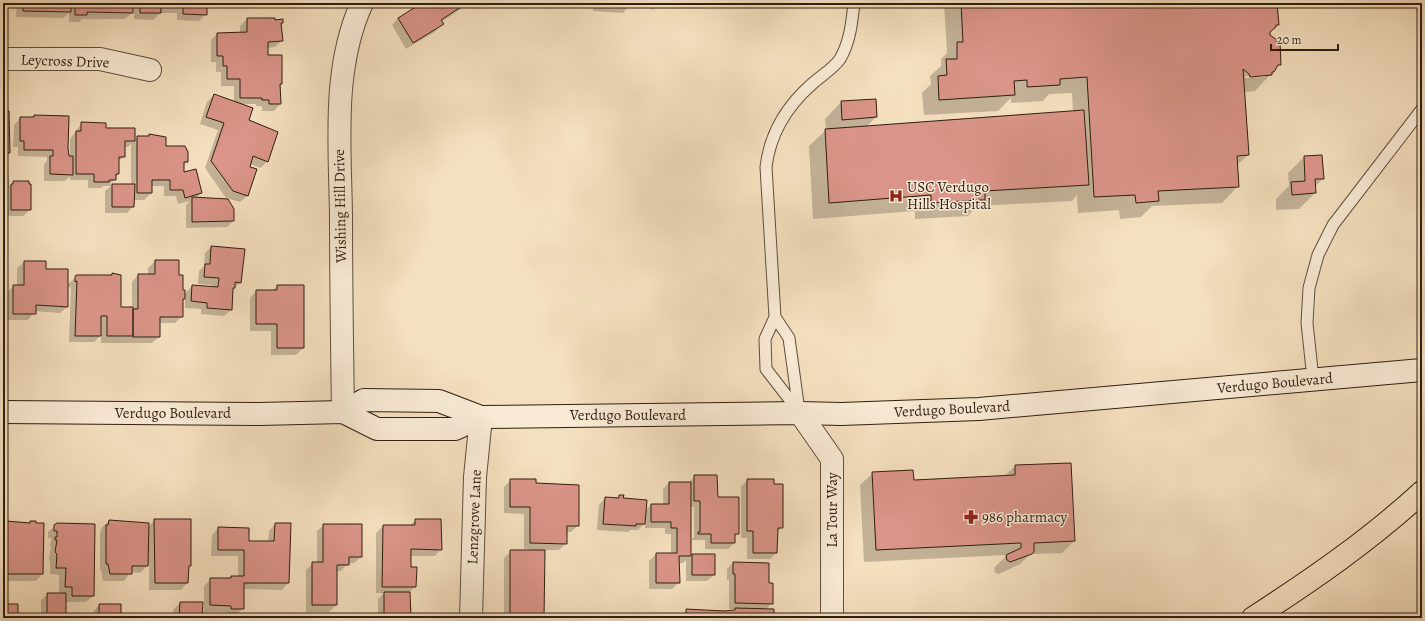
<svg xmlns="http://www.w3.org/2000/svg" width="1425" height="621" viewBox="0 0 1425 621" font-family="Alegreya,serif">
  <style>
    .shadow { fill: #0003; fill-rule: evenodd }
    .building { fill: #da9489; stroke: #2f1e12 }
    .lines { fill: none; stroke-linecap: round; stroke-linejoin: round }
    .service-casing { stroke: #604e3d; stroke-width: 13 }
    .minor-casing { stroke: #604e3d; stroke-width: 24 }
    .secondary-casing { stroke: #2f1e12; stroke-width: 24 }
    .motorway-casing { stroke: #2f1e12; stroke-width: 24 }
    .service { stroke: #f8ead5; stroke-width: 11 }
    .minor { stroke: #f8ead5; stroke-width: 22 }
    .secondary { stroke: #f8ead5; stroke-width: 22 }
    .motorway { stroke: #f4dfbe; stroke-width: 22 }
    .labels { text-anchor: middle; dominant-baseline: central; stroke-width: 3; stroke-linejoin: round; paint-order: stroke }
    .street-label { font-size: 15px; fill: #2f1e12; stroke: #f8ead5 }
    .poi-label { font-size: 15px; fill: #2f1e12; stroke: #f8ead5; text-anchor: start }
  </style>
  <rect width="100%" height="100%" fill="#f4dfbe"/>
  <filter id="stains"><feTurbulence type="fractalNoise" baseFrequency=".005" numOctaves="4"/><feColorMatrix values="0 0 0 0 .2 0 0 0 0 .09 0 0 0 0 .02 0 0 0 .5 -.17"/></filter>
  <radialGradient id="worn" r=".72"><stop offset=".6" stop-color="#630" stop-opacity="0"/><stop offset="1" stop-color="#630" stop-opacity=".3"/></radialGradient>
  <!-- shadow -->
  <path class="shadow" d="M17,3h115v10l-7,6h-43l-3,3h-10v-9l-6,5 -47,-1z
    M134,3h72v11l-7,7 -22,-1v-7h-17l-7,7 -19,-1z
    M416,3h54l-29,19 1,2 -6,7 -30,18 -14,-24 6,-7 20,-11z
    M593,3h36v3l-6,7 -30,-2z
    M648,3h15l-11,7z
    M944,3h332l2,21 -9,9 11,31 -25,27 -12,1 5,63 -12,11 2,20 -16,17 -70,3 -11,11 -21,2 -1,-9 -41,3 -1,-18 -5,6 -95,5 -9,10 -53,3v-8l-102,8 -4,-73 17,-16 -1,-11 16,-17 35,15 -10,10 207,-15 -1,-19 -23,1 -6,7 -32,2v-5l-13,13 -74,4 -2,-22 9,-9 -1,-8 11,-10v-7l6,-6zM1265,75v2l-20,1v-2z
    M247,19h27v2l8,2 -2,2 2,15 -7,7 -8,1v8l14,28 -2,2 1,18 -6,7h-12v-5h-6v-2h-16l27,57 -6,7 -11,-4 -2,4 8,2 -9,26 -7,6 -14,-4 -21,-30 13,-38 -18,-6 7,-22 7,-7 20,7v-16h-13v-14h-5v-10h-5v-22l6,-6 23,-1v-7z
    M3,112l6,40 -2,3v33l7,-6 16,28 -7,6h-18z
    M35,116l32,32 1,11h2v-20l12,-16 23,6 29,11 4,-3 17,-2 10,12 22,15 -4,3v9l18,19 -5,5h23l14,23 -6,6 -41,1v-23l4,-4 -12,3 -2,-8h-12v-10h-13v7l-7,7h-11v6l-6,7h-22v-22l6,-5h-8l-2,2h-13v-8h-18v-4l-5,5h-21v-17l3,-3v-4l-29,-1v-9h-5l1,-22 6,-7h12zM131,144v41h-21l8,-11v-12l6,-6v-9h4z
    M1304,157l19,21 -8,9v6l-16,16 -23,1v-11l13,-13 -1,-13z
    M211,247l29,36 -8,6 -1,21 -7,6 -23,-2v-5l-16,-1v-11l-3,3v16l-7,7h-16v14l-7,6h-51v-8l-7,7h-25l2,-55 -4,1v19l-7,6 -25,-2 -7,9h-21v-28l7,-6h3v-18l7,-6 21,8 22,15 10,-9h33l6,-2 4,34h12v-26l6,-7h10v-7l7,-7h23v15l6,19 8,-9 20,1v-2l-14,-1 1,-13 5,-5 1,-13z
    M277,286l26,62 -7,7h-25v-24h-21v-33l6,-7h16z
    M1015,466l59,75 -12,12 -32,1 -10,10 -21,10 -4,-1 -1,-5 13,-13 -143,7 -4,-77 13,-12 40,8 92,-5z
    M695,476l22,22 21,35 -4,4v6l-6,6h-23v-9h-14l3,-3v-30h-4v51l3,-3 21,20 -7,6h-21v-21l-3,3h-5l1,19 -7,7h-23v-28l7,-7h15v-20h-6v-6h-20v-5l-7,7h-8l-2,2 -31,-2 2,-25 6,-7 12,1 2,-3 26,15 6,-6h12v-16l6,-6h19z
    M511,480l24,4 43,41 -7,7h-5v11l-7,7h-15l-1,68h-39v-60l7,-7h19v-2h-6v-35l-20,-1v-26z
    M748,480l34,47 -5,5 -1,21 -6,6h-23v-21h-6v-52z
    M155,520h35v46l-2,2 -1,15 -6,7h-32v-26l-9,9 -9,-1 -7,9h-21l-2,-11h-1v-37l2,-6 7,-6 39,6z
    M416,520l25,29 -6,7h-25v12l5,19 -6,6v25h-31v-19l6,-6h-8v-60l7,-7h26z
    M6,522l23,2 2,-2 11,52 -6,7h-33v-56z
    M275,524l13,59 -6,7 -39,-1v19l-7,7h-11v-3h-21v-26l7,-7h18l3,-2h6v-21h-27l1,-21 6,-7 30,14h20l1,-11z
    M324,525l37,32 -7,6h-6l-7,8h-5v34l-7,7h-23v-42l7,-7h4v-32z
    M55,526l38,70 -7,6h-21v13l-3,3h-21v-18l7,-6h11v-19l-9,-1v-13l-1,-2 2,-13 -2,-1 2,-3v-4h-3v-6z
    M733,563l35,21 4,19 -7,7 8,8h-93l7,-8 47,1 2,-2h-7v-29h-2v-11z
    M180,603l21,15h-28v-8z
    M99,605l21,13h-27v-6z"/>
  <!-- building -->
  <path class="building" d="M23,3h48v9l-48,-1z
    M75,3h58v10l-46,-1v3h-12z
    M140,3h67v12l-24,-1v-7l-22,-1v7h-21z
    M422,3h45l-26,17 3,4 -31,19 -15,-25z
    M599,3h32l-1,3 -31,-1z
    M961,3h316l2,22h-3v2l-6,5v3l7,5v3l3,-1 1,23h-3l-4,7h-2v3l-22,2 -1,-3 -6,-5 6,86 -12,1 2,31 -81,4 1,10 -23,2 -1,-8 -41,2 -7,-120 -27,2v6l-33,2v-7l-13,1 1,14 -76,5 -1,-24 9,-1 -1,-16h11v-17h6z
    M247,18h28v2l8,-1v4h-2l2,18 -15,1v13h14v29h-2l1,20h-12v-4h-7v-2h-22v-19h-13v-13h-4v-10h-6v-23l30,-1z
    M214,94l39,14 -4,12 29,12 -10,30 -15,-6 -3,11 7,2 -9,27 -15,-5 -22,-30 13,-38 -18,-6z
    M876,99l1,18 -35,3 -1,-19z
    M1084,110l5,75 -104,6v9h-5l-49,3v-8l-102,8 -4,-74z
    M3,111h6l1,42h-3l1,34h-5z
    M34,115l35,1 -1,32 1,8h4v19l-23,-1v-18h3v-6h-29v-9h-4v-24h14z
    M81,122l25,1v5h29v13h-10v16h-6v17h-3v6h-7v2h-15v-8h-18v-43h5z
    M149,134l17,3v9h19l3,6v10h-4v10l12,-3 6,24 -17,5 -2,-8h-13v-10h-18v13h-15v-57h12z
    M1322,155l2,24h-9l1,14 -24,2 -1,-13 14,-1 -1,-25z
    M13,181h16v3h2v26h-20v-26h2z
    M112,184h23l-1,23h-22z
    M192,197l36,2 6,10v12l-42,1z
    M211,246l34,3 -4,34 -6,-1v6h-2l-1,22 -25,-2v-5l-16,-2 1,-16 26,2 1,-9 -15,-1 1,-13h5z
    M155,260h24v15h4v15h2v9h-2v18h-23v20h-27v-28h5v-35h17z
    M24,261h22v8h22v38l-32,-2v9h-23v-29h11z
    M112,273l9,2v32h12v29h-26v-20h-6v20h-26l2,-55 -2,1v-5l1,-2h36z
    M277,285h27v63h-27v-24h-21v-34h21z
    M1071,463l4,78 -41,2v9l-2,2 -22,8 -3,-2 -1,-5 15,-7v-5l-145,7 -4,-78 41,-2 1,10 101,-5v-10z
    M694,475h23l1,22h21v37h-4v9h-24v-9h-13v-2h2v-31h-6z
    M510,479h26v4l43,2v41h-12v18l-37,-1v-36h-20z
    M747,479h27v5h9v44h-5l-1,25h-24v-22h-6z
    M669,482h22v74h-12l1,27h-24v-30h21v-25h-6v-6h-20v-18h18z
    M619,495h5l-1,3 24,2 -2,24h-9v2l-33,-2 2,-27 14,1z
    M154,519h37v47h-2l-1,17h-33z
    M415,519h26l1,31 -31,-1v18h6l-1,20h-34l1,-62h32z
    M109,520l40,3 -1,43h-16v8h-22l-2,-10h-2v-39h2z
    M6,521l24,2v-2h6v2h8l-1,51h-37z
    M57,523l38,1 -1,72h-22v-9h-7l1,-19h-10l1,-14 -2,-2 2,-12h-2v-3h2v-6h-3v-6z
    M275,523h16l-2,60h-45v26h-13v-3l-21,-1v-27h21v-2h13v-26h-26v-23l31,1v13h25z
    M323,524h39v33h-13v8h-12v40h-25v-43h11z
    M510,550h35l-1,68h-34z
    M692,554h23v21h-23z
    M733,562l36,1v20h4v21l-38,-1v-29h-2z
    M384,592h26l1,26h-27z
    M47,593h19v22h-19z
    M180,602h23l-1,16h-23z
    M3,604h15v14h-15z
    M99,604h22v14h-22z
    M735,608l39,1v9h-88v-9l38,2 11,-1z"/>
  <g class="lines">
    <defs>
      <path id="service" d="M775,317l14,21 10,73
        M1313,379l-6,-56 2,-35 9,-33 15,-30 89,-116
        M800,413l-34,-44 -1,-30 10,-22 -9,-150c4,-34 21,-61 46,-83 9,-8 22,-16 28,-25 10,-17 12,-37 14,-56"/>
      <path id="minor" d="M3,59h97l50,11
        M343,412c-1,-66 -2,-132 -2,-197 -1,-70 -9,-147 21,-212
        M800,413l32,46v159
        M471,618l4,-141 6,-60"/>
      <path id="secondary" d="M3,412l256,2 84,-2 21,-12 75,1 42,16 319,-4 41,1 138,-5 443,-39
        M343,412l34,17h78l26,-12"/>
      <path id="motorway" d="M1253,618c59,-38 117,-78 169,-126"/>
    </defs>
    <!-- service casing -->
    <use href="#service" class="service-casing"/>
    <!-- minor casing -->
    <use href="#minor" class="minor-casing"/>
    <!-- secondary casing -->
    <use href="#secondary" class="secondary-casing"/>
    <!-- motorway casing -->
    <use href="#motorway" class="motorway-casing"/>
    <!-- service -->
    <use href="#service" class="service"/>
    <!-- minor -->
    <use href="#minor" class="minor"/>
    <!-- secondary -->
    <use href="#secondary" class="secondary"/>
    <!-- motorway -->
    <use href="#motorway" class="motorway"/>
  </g>
  <!-- icons -->
  <defs>
    <symbol id="hospital-bare" viewBox="-9 -9 18 18"><path d="M-5-5h3v3.5h4V-5h3V5h-3V1.5h-4V5h-3Z" fill="#8f2418" stroke="#f8ead5" stroke-width="2.5" paint-order="stroke"/></symbol>
    <symbol id="pharmacy-bare" viewBox="-9 -9 18 18"><path d="M-2-6h4v4h4v4h-4v4h-4v-4h-4v-4h4Z" fill="#8f2418" stroke="#f8ead5" stroke-width="2.5" paint-order="stroke"/></symbol>
  </defs>
  <g fill-rule="evenodd">
    <use href="#hospital-bare" x="886" y="186" width="20" height="20"/>
    <use href="#pharmacy-bare" x="961" y="507" width="20" height="20"/>
  </g>
  <g class="labels">
    <!-- street labels -->
    <g class="street-label">
      <text transform="translate(65 61) rotate(2)">Leycross Drive</text>
      <text transform="translate(340 206) rotate(-91)">Wishing Hill Drive</text>
      <text transform="translate(1275 383) rotate(-5)">Verdugo Boulevard</text>
      <text transform="translate(952 409) rotate(-3)">Verdugo Boulevard</text>
      <text x="173" y="413">Verdugo Boulevard</text>
      <text x="628" y="415">Verdugo Boulevard</text>
      <text transform="translate(832 510) rotate(-90)">La Tour Way</text>
      <text transform="translate(474 517) rotate(-88)">Lenzgrove Lane</text>
    </g>
    <!-- poi labels -->
    <g class="poi-label">
      <text x="907" y="187">USC Verdugo<tspan x="907" dy="17">Hills Hospital</tspan></text>
      <text x="982" y="517">986 pharmacy</text>
    </g>
  </g>
  <!-- margin -->
  <rect width="1425" height="621" fill="none" stroke="#f4dfbe" stroke-width="16"/>
  <rect x="4" y="4" width="1417" height="613" fill="none" stroke="#2f1e12" stroke-width="2"/>
  <rect x="8" y="8" width="1409" height="605" fill="none" stroke="#2f1e12"/>
  <!-- scale -->
  <path d="M1271 44v6h67v-6" fill="none" stroke="#2f1e12" stroke-width="2"/>
  <text x="1277" y="44" font-size="12" fill="#2f1e12" stroke="#f8ead5" stroke-width="3" paint-order="stroke">20 m</text>
  <rect width="100%" height="100%" filter="url(#stains)"/>
  <rect width="100%" height="100%" fill="url(#worn)"/>
</svg>
